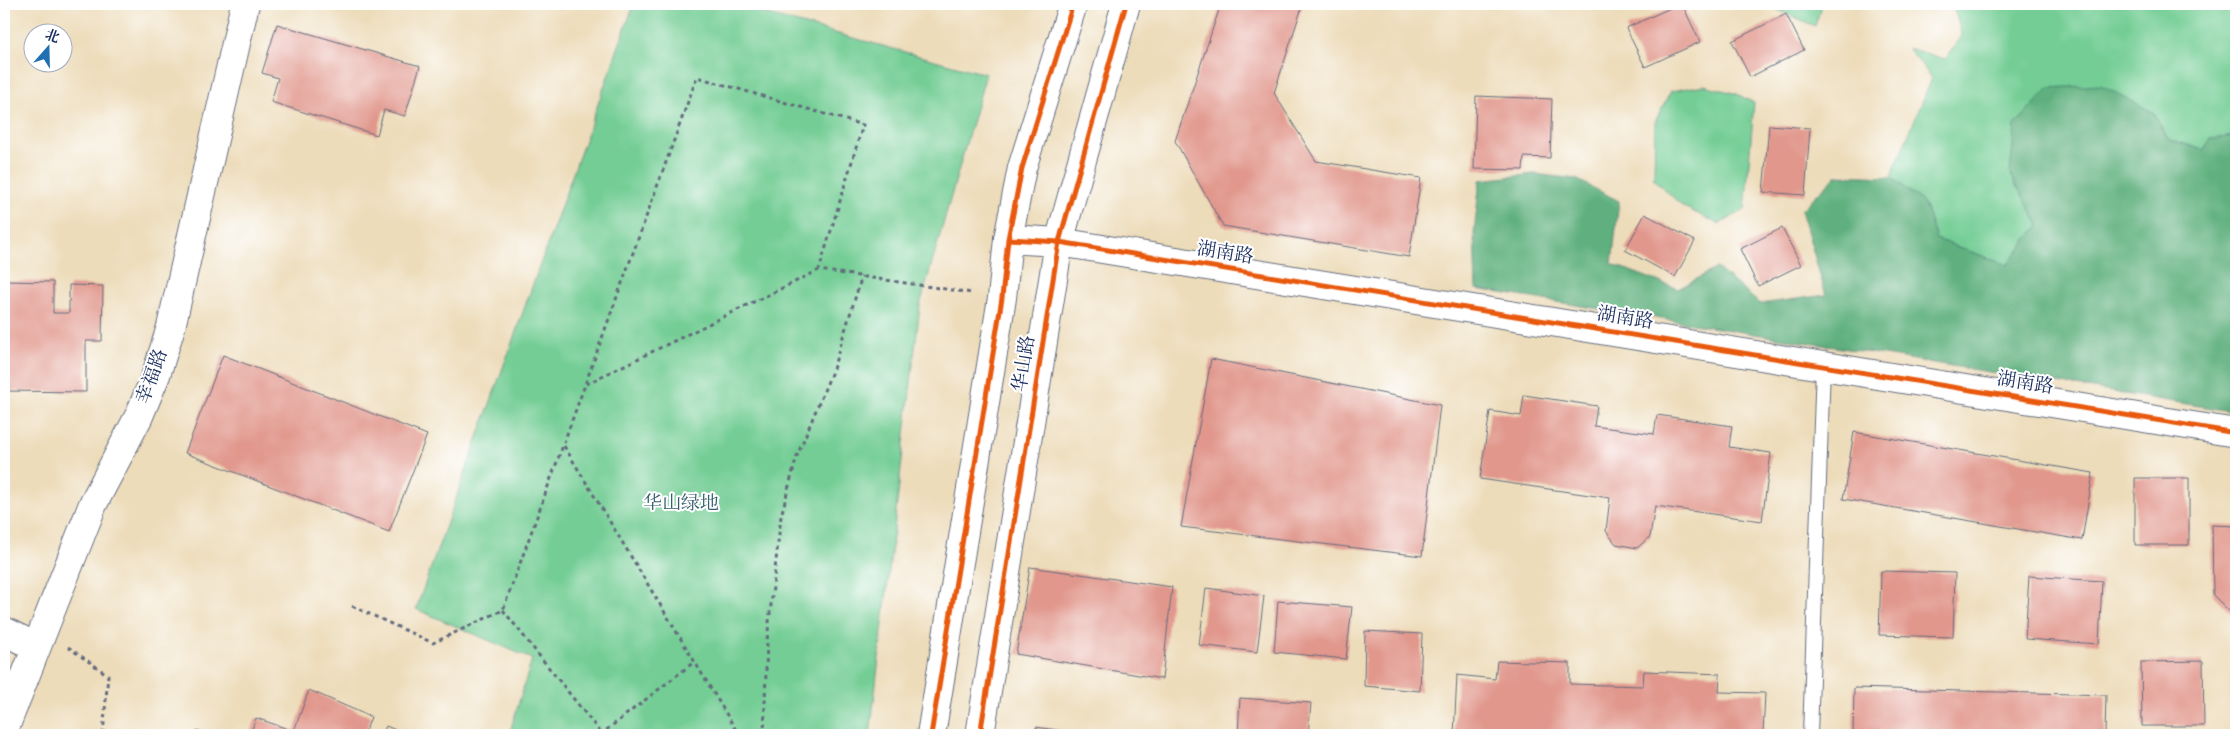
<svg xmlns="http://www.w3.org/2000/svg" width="2240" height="739" viewBox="0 0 2240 739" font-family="'Sorts Mill Goudy','Noto Serif SC',serif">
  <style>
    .green { fill: #73cd94; stroke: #477e79 }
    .forest { fill: #5eb07e; stroke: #3c706e }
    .building { fill: #e1978c }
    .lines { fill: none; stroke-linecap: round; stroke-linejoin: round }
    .lane-casing { stroke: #646c7e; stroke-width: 16 }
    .street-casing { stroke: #646c7e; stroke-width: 30 }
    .secondary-casing { stroke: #646c7e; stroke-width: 30 }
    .primary-casing { stroke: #646c7e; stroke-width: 30 }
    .path { stroke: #646c7e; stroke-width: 3; stroke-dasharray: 4 4; stroke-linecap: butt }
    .lane { stroke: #fff; stroke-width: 14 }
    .street { stroke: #fff; stroke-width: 28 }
    .secondary { stroke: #fff; stroke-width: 28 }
    .primary { stroke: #fff; stroke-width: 28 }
    .cycleway-casing { stroke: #fff; stroke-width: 8 }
    .cycleway { stroke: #e8590c; stroke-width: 5 }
    .labels { text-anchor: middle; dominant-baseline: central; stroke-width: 4; stroke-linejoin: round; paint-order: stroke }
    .street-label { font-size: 19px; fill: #1b2f5e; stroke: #fff }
    .park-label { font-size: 19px; fill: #355e6e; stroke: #fff }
  </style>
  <rect width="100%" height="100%" fill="#fff"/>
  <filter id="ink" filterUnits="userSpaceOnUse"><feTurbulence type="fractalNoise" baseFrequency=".02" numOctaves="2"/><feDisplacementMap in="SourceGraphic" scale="10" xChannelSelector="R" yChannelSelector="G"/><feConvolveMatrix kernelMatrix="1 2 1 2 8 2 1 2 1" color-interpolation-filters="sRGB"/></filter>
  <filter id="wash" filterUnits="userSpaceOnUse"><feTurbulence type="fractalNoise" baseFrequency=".0096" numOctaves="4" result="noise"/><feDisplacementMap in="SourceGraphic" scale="20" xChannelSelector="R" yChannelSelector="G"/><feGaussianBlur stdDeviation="1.12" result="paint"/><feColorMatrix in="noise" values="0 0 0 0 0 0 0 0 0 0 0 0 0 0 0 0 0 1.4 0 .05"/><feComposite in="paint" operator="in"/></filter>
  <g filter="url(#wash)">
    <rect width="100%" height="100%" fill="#eddcba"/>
    <!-- green -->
    <path class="green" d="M634,4h94l258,70 -66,231 -50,430h-361l23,-76 -116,-50z
      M1770,4h52l-7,22 -46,-20z
      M1944,4h292v132l-25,3 -8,11 -35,-11 -15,-27 -143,61 29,52 -32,40 -71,-26 -12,-36 -33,-26 41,-99 -24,-30 37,11 17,-23 -9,-31z
      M1704,85l33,9 17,9 -9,107 -27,14 -36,-18 -28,-27 1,-57 16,-31z"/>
    <!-- forest -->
    <path class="forest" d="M2101,85l52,27 15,27 35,11 8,-11 25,-3v276l-760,-123 -2,-56 6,-53 54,-6 42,5 43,22 -7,63 66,25 39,-21 43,36 66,-9 -25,-85 36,-35 54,2 33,26 12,36 71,26 32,-40 -29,-52 5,-48 34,-37z"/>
    <g id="blocks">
      <!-- building -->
      <path class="building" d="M544,4h19l-2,5z
        M1221,4h82l-29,89 42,68 105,17 -12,79 -186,-31 -48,-85z
        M1679,4h3l18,38 -55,25 -19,-39z
        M1786,14l18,36 -54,27 -18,-36z
        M277,24l143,42 -15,50 -21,-6 -7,25 -106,-33 7,-24 -16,-5z
        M1476,96l76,3 -2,59 -26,-1 -1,13 -49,-1z
        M1769,125l41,3 -5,67 -42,-3z
        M1645,214l50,27 -20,36 -50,-27z
        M1782,228l19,37 -43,21 -18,-37z
        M4,281l49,1v31h16v-28l34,1 -1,55h-16v51l-82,-1z
        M223,355l204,80 -38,97 -204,-79z
        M1211,359l229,46 -18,151 -241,-29z
        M1524,395l73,11 -3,20 60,8 3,-19 75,11 -3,21 42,6 -9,68 -107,-15 -5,31 -13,11 -21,-4 -10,-13 4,-33 -130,-19 10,-68 31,5z
        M1854,432l239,41 -11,67 -239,-41z
        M2135,478h54v67h-54z
        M2212,525l24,1v92l-23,-23z
        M1030,567l142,20 -10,92 -146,-25z
        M1881,571l74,2 -2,64 -74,-2z
        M2029,576l73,5 -3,63 -74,-5z
        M1206,588l58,8 -7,56 -58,-7z
        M1278,601l74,6 -6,52 -72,-7z
        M1365,631l57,3 -2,57 -56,-5z
        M1497,661l73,2v21l73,2 1,-15 76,3 -1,18 46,1 -2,42h-309l3,-60 38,4z
        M2203,661l1,65h-62l-1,-64z
        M1854,688l252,7 -1,40h-252z
        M309,690l62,27 -7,18h-114l6,-17 38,13z
        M1240,698l71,5 -3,32h-70z
        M386,726l22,9h-26z
        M1036,727l47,7v1h-48z
        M197,730l14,5h-16z"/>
    </g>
  </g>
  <g filter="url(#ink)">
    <use href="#blocks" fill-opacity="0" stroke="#646c7e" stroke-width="1"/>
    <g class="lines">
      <defs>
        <path id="lane" d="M1810,735l13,-369"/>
        <path id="street" d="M1008,239l51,3 1177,191
          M4,631l32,16"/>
        <path id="secondary" d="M4,730l89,-226 46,-88 17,-41 15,-48 74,-323"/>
        <path id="primary" d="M931,735l71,-437 6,-59 14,-71 51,-164
          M980,735l79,-493 67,-238"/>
      </defs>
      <!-- lane casing -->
      <use href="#lane" class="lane-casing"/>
      <!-- street casing -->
      <use href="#street" class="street-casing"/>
      <!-- secondary casing -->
      <use href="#secondary" class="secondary-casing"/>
      <!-- primary casing -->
      <use href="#primary" class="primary-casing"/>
      <!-- path -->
      <path class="path" d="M586,384l233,-114 153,23
        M564,446l175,289
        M352,606l81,37 70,-33 194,-533 166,48 -44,145
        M503,610l97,122 11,3
        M68,647l40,28 -5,60
        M600,735l94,-73
        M764,735l3,-95 14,-124 16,-60 36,-87 29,-93"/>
      <!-- lane -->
      <use href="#lane" class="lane"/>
      <!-- street -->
      <use href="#street" class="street"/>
      <!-- secondary -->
      <use href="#secondary" class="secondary"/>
      <!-- primary -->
      <use href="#primary" class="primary"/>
      <defs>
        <path id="cycleway" d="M1008,239l51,3 1177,191
          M931,735l71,-437 6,-59 14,-71 51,-164
          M980,735l79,-493 67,-238"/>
      </defs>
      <!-- cycleway casing -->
      <use href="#cycleway" class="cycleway-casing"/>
      <!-- cycleway -->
      <use href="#cycleway" class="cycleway"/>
    </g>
  </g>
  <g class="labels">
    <!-- street labels -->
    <g class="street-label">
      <text transform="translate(1225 254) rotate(9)">湖南路</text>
      <text transform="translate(1625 319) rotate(9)">湖南路</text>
      <text transform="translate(1025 364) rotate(-81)">华山路</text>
      <text transform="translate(153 377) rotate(-70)">幸福路</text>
      <text transform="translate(2025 384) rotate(9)">湖南路</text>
    </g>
    <!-- park labels -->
    <g class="park-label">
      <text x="681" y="504">华山绿地</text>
    </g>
  </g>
  <!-- margin -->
  <rect width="2240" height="739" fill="none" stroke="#fff" stroke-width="20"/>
  <!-- north arrow -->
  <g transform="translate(48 48) rotate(20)"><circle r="24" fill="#ffffff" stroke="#a4acbf"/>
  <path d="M0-4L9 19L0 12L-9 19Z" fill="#1f6fb2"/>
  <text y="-8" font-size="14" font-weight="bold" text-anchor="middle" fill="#1b2f5e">北</text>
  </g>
</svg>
